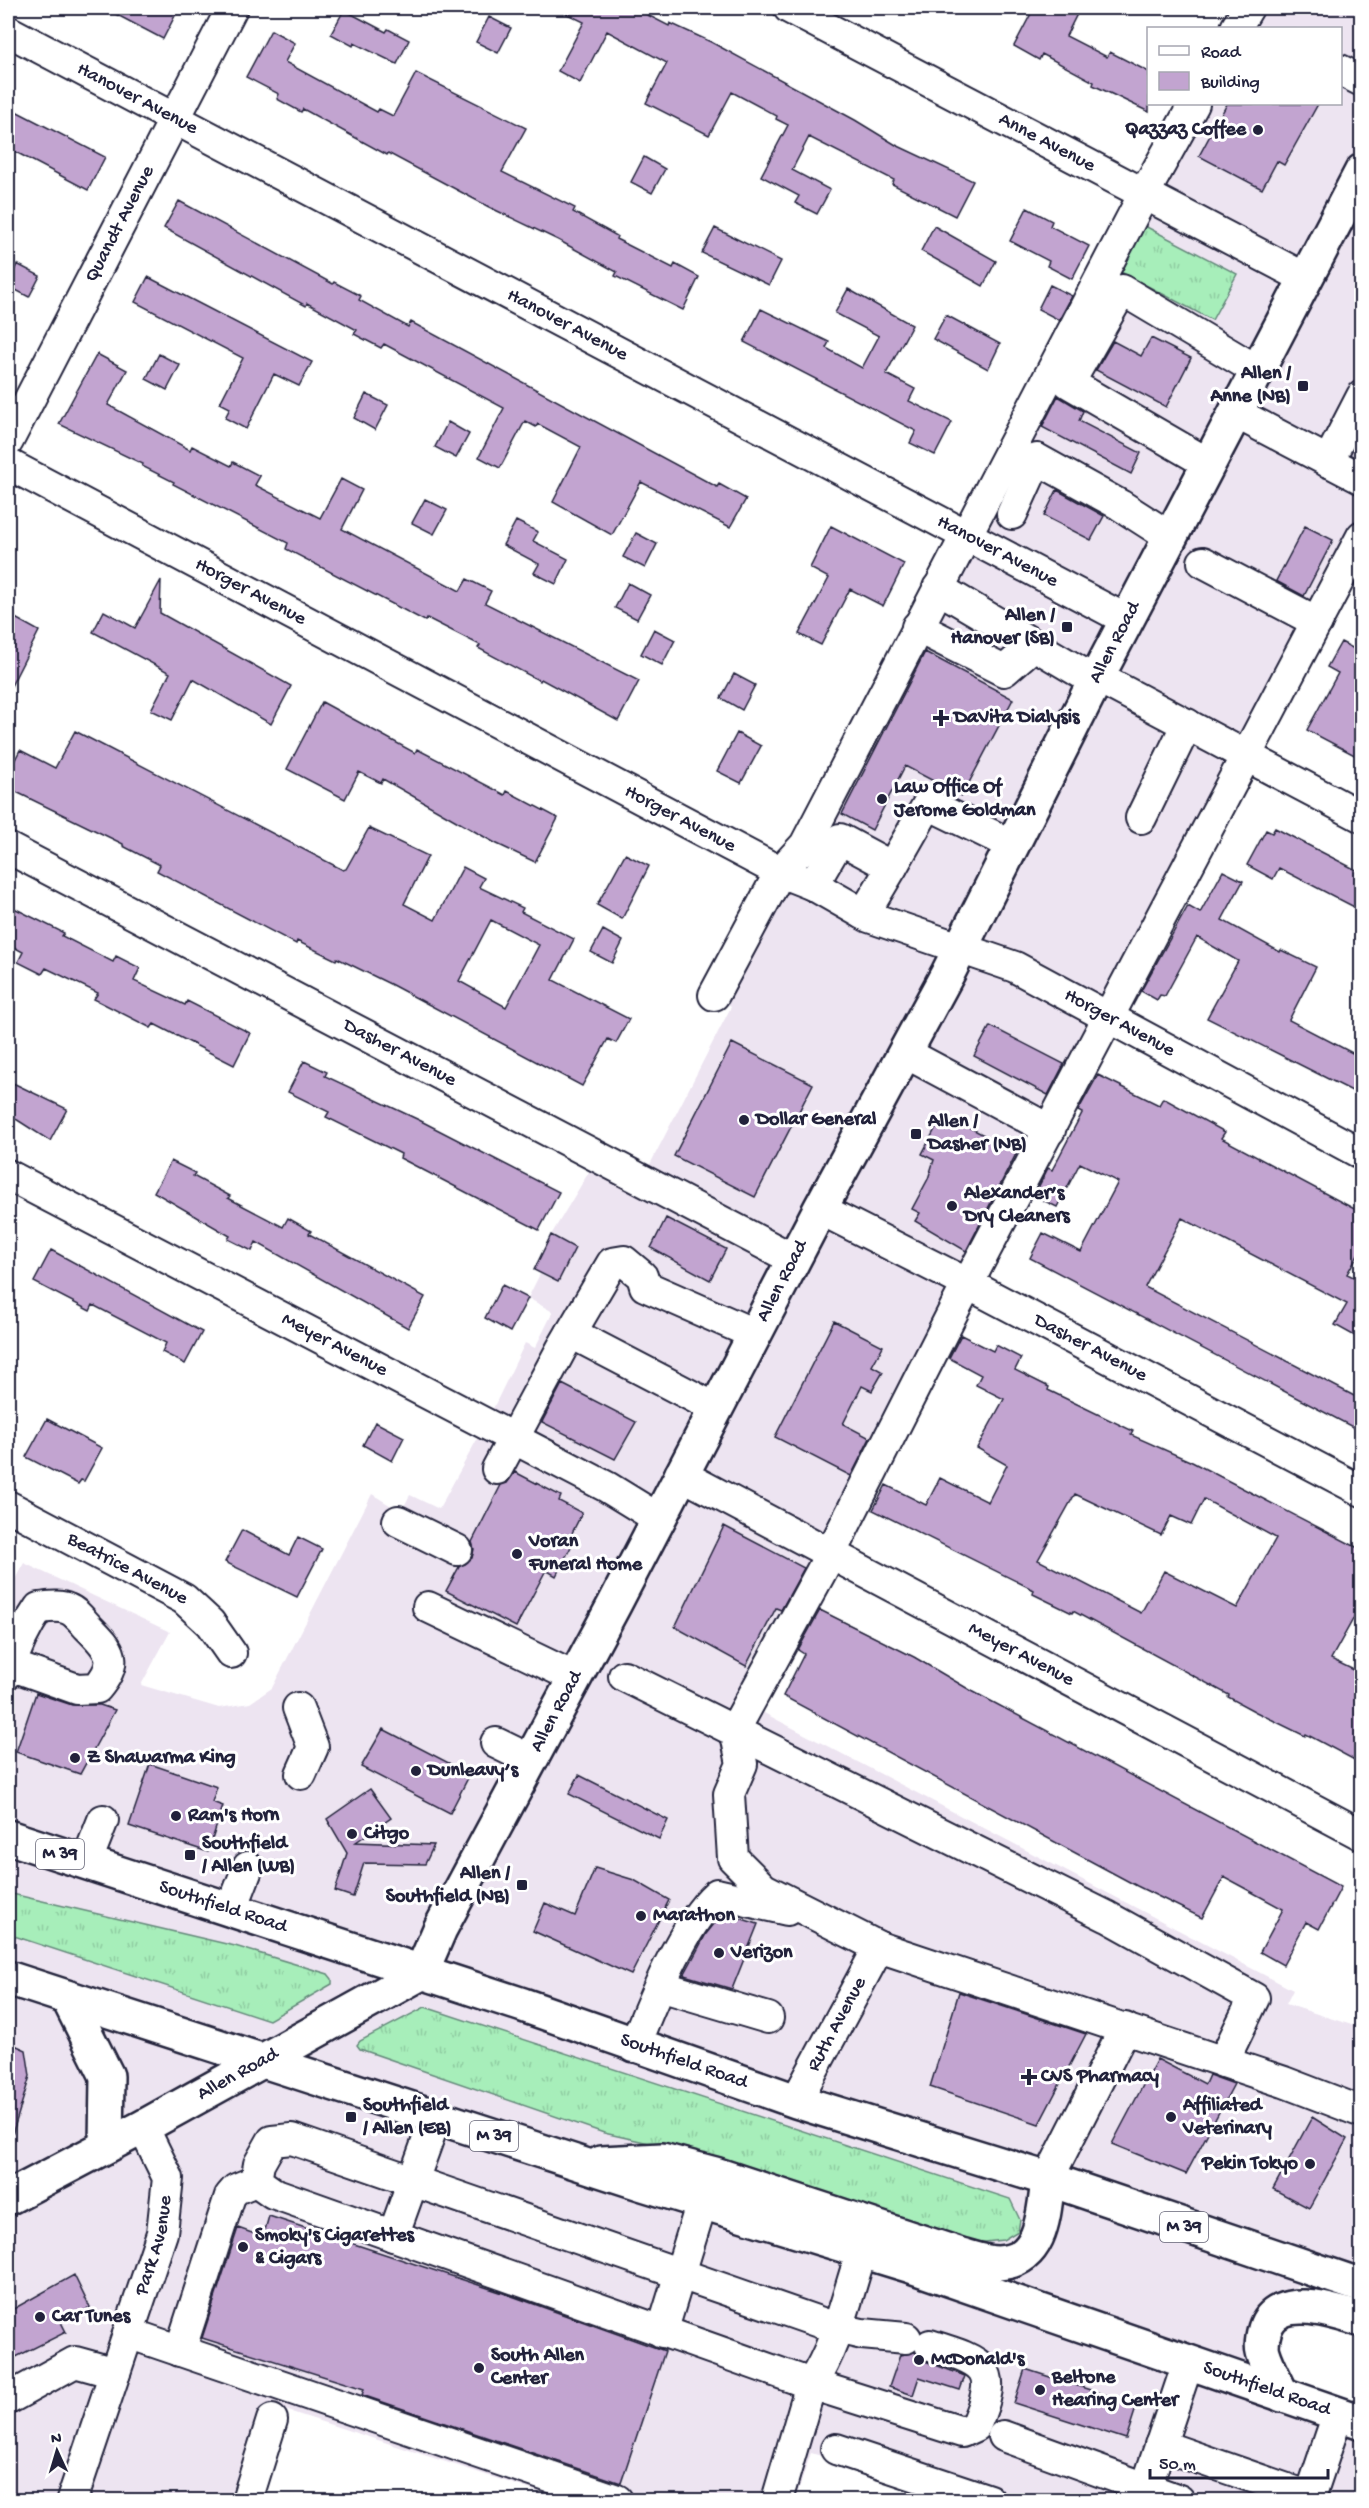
<svg xmlns="http://www.w3.org/2000/svg" width="1369" height="2508" viewBox="0 0 1369 2508" font-family="'Gochi Hand',sans-serif">
  <style>
    .built { fill: #ede4f1 }
    .grass { fill: url(#grass-tufts); stroke: #64887a; stroke-width: 1.5 }
    .building { fill: #c2a4d0; stroke: #22223b; stroke-width: 1.5; fill-rule: evenodd }
    .lines { fill: none; stroke-linecap: round; stroke-linejoin: round }
    .minor-casing { stroke: #22223b; stroke-width: 34 }
    .major-casing { stroke: #22223b; stroke-width: 38 }
    .highway-casing { stroke: #22223b; stroke-width: 38 }
    .minor { stroke: #fff; stroke-width: 30 }
    .major { stroke: #fff; stroke-width: 33 }
    .highway { stroke: #fff; stroke-width: 33 }
    .poi-dot { fill: #22223b; stroke: #fff; stroke-width: 2 }
    .labels { text-anchor: middle; dominant-baseline: central; stroke-width: 6; stroke-linejoin: round; paint-order: stroke }
    .shield { fill: #fff; stroke: #646476; stroke-width: 1.5 }
    .shield-label { font-size: 18px; font-weight: bold; fill: #22223b }
    .street-label { font-size: 20px; fill: #22223b; stroke: #fff }
    .poi-label { font-size: 20px; font-weight: bold; fill: #22223b; stroke: #fff; text-anchor: start }
  </style>
  <defs>
    <pattern id="grass-tufts" width="24" height="20" patternUnits="userSpaceOnUse" patternTransform="scale(1.5)"><rect width="24" height="20" fill="#a7eeba"/><path d="M3 7l-1-3M5 7V3M7 7l1-3M15 17l-1-3M17 17v-4M19 17l1-3" fill="none" stroke="#8fcca1"/></pattern>
  </defs>
  <rect width="100%" height="100%" fill="#fff"/>
  <filter id="ink" filterUnits="userSpaceOnUse"><feTurbulence type="fractalNoise" baseFrequency=".0167" numOctaves="2"/><feDisplacementMap in="SourceGraphic" scale="12" xChannelSelector="R" yChannelSelector="G"/><feConvolveMatrix kernelMatrix="1 2 1 2 8 2 1 2 1" color-interpolation-filters="sRGB"/></filter>
  <g filter="url(#ink)">
    <!-- built -->
    <path class="built" d="M1248,8h113v528l-612,1169 544,285 -7,14 75,24v258l-41,-14 -62,39 24,84 79,27v78h-392l-158,-47 -16,47h-232l-287,-93 -29,93h-239v-908l16,-29 146,69 -29,53 78,23 31,-5 22,-15 100,-194 29,18 9,-17 29,14 47,-86 39,-80 10,5 18,-36 -25,-14 12,-24 -6,-4 17,-35 47,-78 44,23 89,-173 -17,-12 480,-891h146v-76h-104z"/>
    <!-- grass -->
    <path class="grass" d="M1139,223l98,51 -25,46 -91,-48 -2,-7z
      M8,1893l227,53 93,28 4,5v5l-63,36 -261,-86z
      M425,2007l585,192 10,21 -2,11 -15,9 -36,4 -277,-92 -86,-19 -244,-84 -3,-4 3,-4z"/>
    <!-- building -->
    <path class="building" d="M104,8h75l-16,31z
      M555,8h79l35,18 1,-3 41,19 144,78 41,25 77,36 -18,35 -63,-32 2,-4 -85,-43 -17,33 38,20 -13,24 -22,-11 4,-7 -38,-20 27,-51 -12,-6 1,-3 -45,-24 -23,43 -63,-32 21,-40 -60,-32 -27,52 -22,-12 26,-49z
      M1034,8h46l-14,28 41,21 3,-5 39,20v40l-56,-27 1,-3 -52,-28 -3,6 -25,-14z
      M344,10l42,22 2,-3 21,11 -12,24 -43,-21 -1,3 -22,-12z
      M489,17l22,11 -13,25 -22,-11z
      M271,30l24,13 -10,19 92,50 2,-3 14,7 23,-43 110,55 -24,44 73,36 -2,4 44,24 -1,3 57,29 2,-4 24,13 -16,33 -68,-34 2,-4 -59,-32 -69,-33 -101,-54 -1,2 -84,-46 -2,3 -24,-13 2,-5 -33,-17z
      M1227,104h91l-34,61 -7,-4 -15,28 -63,-33z
      M8,107l97,50 -17,33 -80,-42z
      M644,157l21,12 -13,24 -21,-11z
      M179,201l154,83 1,-2 27,14 -2,4 49,27 3,-5 306,165 2,-3 27,15 -16,28 -89,-45 -29,53 -59,-33 28,-55 -43,-23 -2,3 -11,-6 -25,47 -21,-11 25,-49 -120,-64 -3,4 -27,-14 3,-4 -50,-27 -1,3 -142,-78z
      M1027,208l25,13 -2,5 39,20 -17,33 -25,-13 2,-5 -39,-20z
      M934,226l62,35 -13,25 -62,-35z
      M715,228l66,33 -12,24 -67,-32z
      M17,264l23,12 -11,21 -21,-11z
      M148,277l164,85 -13,24 -25,-12 -28,55 -21,-11 5,-10 -10,-5 23,-45 -108,-56z
      M1050,285l22,11 -13,24 -21,-11z
      M848,289l64,36 -26,49 29,15 -6,12 43,21 -17,33 -25,-12 6,-12 -172,-89 17,-33 68,33 -3,6 36,20 17,-32 -44,-23z
      M946,315l54,29 -12,25 -55,-30z
      M1151,338l40,20 -25,49 -70,-37 17,-29 28,15z
      M97,354l30,16 -19,35 82,45 2,-4 39,20 2,-4 27,14 -5,9 65,33 21,-39 21,11 -20,39 118,62 7,-12 24,12 -6,12 154,78 -21,40 -77,-42 -1,2 -62,-33 2,-3 -53,-27 -2,3 -139,-72 2,-6 -115,-59 1,-2 -32,-16 1,-2 -84,-40z
      M159,354l21,11 -13,25 -21,-11z
      M366,394l22,11 -13,25 -21,-12z
      M1058,396l25,15 -4,10 62,32 -10,21 -89,-47z
      M448,422l21,12 -13,24 -21,-11z
      M1057,490l47,26 -13,24 -47,-24z
      M425,499l22,11 -13,24 -22,-11z
      M516,521l22,11 -5,9 35,18 -12,25 -22,-11 5,-9 -36,-19z
      M831,526l73,38 -21,42 -33,-17 -29,56 -22,-11 30,-56 -19,-10z
      M1305,526l28,14 -29,56 -28,-15z
      M636,533l21,11 -12,24 -22,-11z
      M161,580l-1,33 131,73 -20,38 -78,-45 -21,41 -21,-10 19,-37 -77,-41 11,-21 31,17z
      M628,583l22,12 -13,24 -22,-11z
      M8,614l31,17 -31,61z
      M654,629l21,11 -13,25 -21,-11z
      M1341,642l21,11v106l-55,-29 31,-57 -11,-6z
      M925,652l88,47 -51,97 -57,-30 -33,64 -30,-16z
      M734,674l21,11 -13,25 -21,-12z
      M322,702l93,51 2,-4 88,46 2,-4 51,27 -23,44 -40,-19 -112,-64 -2,4 -22,-11 -14,27 -58,-30z
      M75,731l268,139 3,-1 23,-41 59,28 -24,48 31,16 28,-53 21,11 -5,9 44,21 -2,4 53,27 -21,41 76,39 -13,24 -8,-4 -26,47 -190,-101 -55,-27 -1,2 -39,-19 -1,3 -139,-73 3,-6 -37,-19v-2l-115,-56v-15l12,-23 35,18zM491,920l48,25 -33,62 -47,-26z
      M737,733l24,13 -20,37 -24,-12z
      M1275,828l87,45v38l-83,-43 -6,11 -26,-14 19,-35 6,3z
      M625,854l24,12 -27,53 -25,-14z
      M1223,871l20,10 -21,39 58,32 1,-2 35,17 -27,53 73,38v38l-155,-78 31,-57 -41,-24 -32,59 -5,-1 -3,5 -16,-9 47,-85 12,7z
      M8,905l56,28 -2,3 51,26 3,-6 24,12 -6,13 51,24 2,-4 63,32 -16,32 -80,-41 -3,4 -57,-29 4,-6 -52,-25 -4,6 -24,-12 5,-10 -15,-8z
      M603,930l20,11 -11,22 -21,-11z
      M990,1026l74,38 -16,31 -74,-39z
      M732,1043l81,41 -58,113 -81,-41z
      M304,1061l23,11 -2,4 94,44 140,72 -20,38 -139,-72 1,-4 -75,-37 3,-5 -41,-20z
      M1098,1075l61,30 4,-7 62,34 -4,6 141,75v34l-15,27 13,6 2,-3v63l-27,-15 12,-21 -165,-86 -37,69 217,113v32l-332,-174 13,-25 38,19 37,-70 -38,-19 -23,44 -23,-11 14,-28 4,2 30,-57 -4,-2z
      M13,1083l54,26 -17,32 -42,-27v-19z
      M943,1114l74,38 -51,99 -51,-30 5,-8 -8,-4 16,-30 6,-19 -12,-6z
      M171,1161l24,12 -2,3 37,20 -2,2 55,29 5,-9 23,13 -2,3 116,63 -17,31 -152,-86 -4,9 -24,-12 2,-3 -76,-44z
      M666,1218l60,31 -16,31 -59,-32z
      M551,1235l24,13 -17,34 -24,-12z
      M51,1250l151,82 -17,32 -23,-12 4,-9 -73,-38 -3,6 -56,-29z
      M502,1285l26,13 -18,34 -25,-14z
      M834,1321l49,25 -11,20 11,6 -11,19 -10,-5 -19,38 27,14 -19,38 -76,-39z
      M961,1335l32,16 3,-6 25,13 -6,12 34,17 -1,3 85,41 -2,4 61,27 170,88v53l-31,56 31,15v90l-56,-30 -1,2 -49,-24 -28,-15 1,-2 -156,-84 -1,2 -39,-19 1,-4 -161,-80 13,-25 40,20 14,-27 48,24 19,-37 -30,-17 27,-49 -28,-14 5,-10 -32,-17zM1075,1494l86,41 10,-19 20,9 13,-26 72,39 -39,70 -73,-37 -23,42 -103,-53z
      M562,1384l74,38 -21,37 -73,-37z
      M47,1419l55,29 -18,33 -3,-1 -3,4 -52,-27z
      M375,1422l29,15 -12,24 -29,-16z
      M515,1472l46,24 -2,5 23,12 -11,22 5,2 -20,39 -10,-6 -30,57 -70,-36 13,-24 13,-9 2,-9 -2,-7 29,-57 6,-2z
      M724,1526l80,42 -23,42 -5,-2 -30,58 -71,-39z
      M242,1530l47,25 9,-18 24,12 -25,48 -72,-35z
      M820,1610l94,47 56,33 371,197 -22,42 -13,-7 -23,43 -23,-13 23,-43 -35,-19 -24,-13 -22,41 -65,-32 -354,-190 21,-42 -6,-4z
      M36,1693l36,12h28l15,5 -35,64 -64,-22z
      M383,1729l87,45 -20,39 -89,-46z
      M150,1764l67,23 -5,15 11,4 -15,46 -79,-26z
      M579,1775l89,45 -9,19 -90,-45z
      M370,1789l21,29 -35,24 78,3 -9,19 -61,-1 -11,34 -18,-6 12,-38 -20,-34z
      M595,1868l39,12 35,20 -38,75 -98,-44 12,-28 30,13z
      M723,1913l35,11 -26,65 -48,-14 22,-41z
      M959,1992l127,42 -47,90 -109,-37z
      M8,2042l18,8 4,26 -18,59 -4,-1z
      M1157,2059l48,25 4,-9 25,9 -48,90 -74,-30z
      M1312,2117l35,22 -38,69 -36,-19z
      M269,2216l240,79 156,56 -44,132 -259,-88 2,-6 -162,-51 36,-110 25,9z
      M74,2275l16,33 -29,14 5,10 -58,29v-49z
      M915,2352l10,9 40,15 -5,14 -41,-13 -6,18 -24,-8 11,-32z
      M1025,2369l112,36 -11,34 -112,-36z"/>
    <g class="lines">
      <defs>
        <g id="minor">
          <path id="s1" d="M789,8l516,270"/>
          <path d="M1236,28l12,-20"/>
          <path id="s2" d="M8,31l1119,589"/>
          <path d="M1340,70l22,11"/>
          <path d="M1236,413l126,66"/>
          <path id="s3" d="M8,441l224,-433"/>
          <path d="M1328,462l34,-66"/>
          <path id="s4" d="M8,464l772,408 33,13 56,32 146,50 347,187"/>
          <path d="M1209,464l-140,-81 53,-93 136,81"/>
          <path d="M1012,514l25,-55 83,46 50,32"/>
          <path d="M1362,536l-405,768 -135,266 -87,159 7,35 -13,30 4,64 31,31 115,58 405,135 78,30"/>
          <path d="M1203,562l114,60"/>
          <path d="M938,588l157,93"/>
          <path d="M917,627l87,44 30,-26"/>
          <path d="M1097,677l265,140"/>
          <path d="M1141,818l46,-94"/>
          <path id="s5" d="M8,848l785,411"/>
          <path d="M892,867l36,-63 84,41"/>
          <path d="M813,885l27,-46 52,28 -28,47"/>
          <path d="M714,995l66,-123 25,-27 339,-651 50,-90"/>
          <path d="M904,1052l146,78"/>
          <path id="s6" d="M8,1175l599,312 52,32"/>
          <path id="s7" d="M820,1209l148,75 394,207"/>
          <path d="M571,1333l144,75"/>
          <path d="M497,1469l65,-121 50,-85 12,-2 18,15 3,10 109,48"/>
          <path id="s8" d="M680,1474l682,361"/>
          <path id="s9" d="M8,1506l176,93 26,24 21,30"/>
          <path d="M398,1521l59,29"/>
          <path d="M428,1607l146,70"/>
          <path d="M8,1673c7,-23 17,-45 31,-65 10,-1 20,-3 29,1 8,3 15,13 21,19 22,22 31,33 8,60l-20,1 -67,-24"/>
          <path d="M624,1676l484,241 146,81 -31,64"/>
          <path d="M298,1708l15,39 -12,27"/>
          <path d="M496,1743l35,17"/>
          <path d="M86,1863l17,-43"/>
          <path d="M231,1911l17,-44"/>
          <path d="M660,1986l108,32"/>
          <path d="M634,2047c17,-44 49,-123 83,-153l70,16"/>
          <path id="s10" d="M796,2101l83,-154"/>
          <path d="M1048,2179l77,-151"/>
          <path d="M393,2236l43,-119"/>
          <path d="M862,2251c-15,44 -25,95 -51,133l-538,-191 -17,-12 3,-17 13,-23 20,-2 544,189 26,6 44,4"/>
          <path d="M662,2332l40,-130"/>
          <path d="M128,2333l489,167"/>
          <path d="M180,2351l50,-155 6,-7 20,-8"/>
          <path d="M8,2399l67,-37 40,11"/>
          <path d="M1003,2436l176,64"/>
          <path d="M1160,2445l150,52"/>
          <path d="M836,2449l153,51"/>
          <path id="s11" d="M72,2500l90,-267 6,-55 -25,-51"/>
          <path d="M247,2500l25,-80"/>
          <path d="M777,2500l34,-116 151,48 13,-6c26,-59 10,-64 -45,-81"/>
          <path d="M1142,2500l46,-137"/>
          <path d="M1309,2500l29,-86"/>
        </g>
        <g id="major">
          <path id="s12" d="M8,2198l135,-71 278,-154 19,-44 174,-324 206,-396 128,-236 147,-292 267,-510"/>
        </g>
        <g id="highway">
          <path id="s13" d="M8,1837l515,168 273,96 252,78 314,107"/>
          <path id="s14" d="M8,1978l635,206 265,81 454,157"/>
          <path d="M68,1998l39,78 -1,70"/>
          <path d="M601,2163l61,-3 53,14 246,81c11,3 25,8 37,8 45,-2 46,-50 50,-84"/>
          <path d="M1282,2395c-6,-14 -15,-29 -19,-43 -2,-7 0,-16 2,-23 12,-38 71,-17 97,-9"/>
        </g>
      </defs>
      <!-- minor casing -->
      <use href="#minor" class="minor-casing"/>
      <!-- major casing -->
      <use href="#major" class="major-casing"/>
      <!-- highway casing -->
      <use href="#highway" class="highway-casing"/>
      <!-- minor -->
      <use href="#minor" class="minor"/>
      <!-- major -->
      <use href="#major" class="major"/>
      <!-- highway -->
      <use href="#highway" class="highway"/>
    </g>
  </g>
  <!-- markers -->
  <g class="poi-dot">
    <circle cx="1258" cy="130" r="6"/>
    <rect x="1297" y="380" width="12" height="12" rx="3"/>
    <rect x="1061" y="621" width="12" height="12" rx="3"/>
    <path d="M938 709h6v6h6v6h-6v6h-6v-6h-6v-6h6z"/>
    <circle cx="882" cy="799" r="6"/>
    <circle cx="744" cy="1120" r="6"/>
    <rect x="910" y="1128" width="12" height="12" rx="3"/>
    <circle cx="952" cy="1206" r="6"/>
    <circle cx="517" cy="1554" r="6"/>
    <circle cx="75" cy="1758" r="6"/>
    <circle cx="416" cy="1771" r="6"/>
    <circle cx="176" cy="1816" r="6"/>
    <circle cx="352" cy="1834" r="6"/>
    <rect x="184" y="1849" width="12" height="12" rx="3"/>
    <rect x="516" y="1879" width="12" height="12" rx="3"/>
    <circle cx="641" cy="1916" r="6"/>
    <circle cx="719" cy="1953" r="6"/>
    <path d="M1026 2068h6v6h6v6h-6v6h-6v-6h-6v-6h6z"/>
    <rect x="345" y="2111" width="12" height="12" rx="3"/>
    <circle cx="1171" cy="2117" r="6"/>
    <circle cx="1310" cy="2164" r="6"/>
    <circle cx="243" cy="2247" r="6"/>
    <circle cx="40" cy="2317" r="6"/>
    <circle cx="919" cy="2360" r="6"/>
    <circle cx="479" cy="2368" r="6"/>
    <circle cx="1040" cy="2390" r="6"/>
  </g>
  <g class="labels">
    <!-- shield labels -->
    <g class="shield">
      <rect x="36" y="1839" width="48" height="30" rx="4.5"/>
      <rect x="470" y="2121" width="48" height="30" rx="4.5"/>
      <rect x="1160" y="2212" width="48" height="30" rx="4.5"/>
    </g>
    <g class="shield-label">
      <text x="60" y="1854">M 39</text>
      <text x="494" y="2136">M 39</text>
      <text x="1184" y="2227">M 39</text>
    </g>
    <!-- street labels -->
    <g class="street-label">
      <text stroke="none"><textPath href="#s2" startOffset="146">Hanover Avenue</textPath></text>
      <text stroke="none"><textPath href="#s1" startOffset="291">Anne Avenue</textPath></text>
      <text stroke="none"><textPath href="#s3" startOffset="244">Quandt Avenue</textPath></text>
      <text stroke="none"><textPath href="#s2" startOffset="632">Hanover Avenue</textPath></text>
      <text stroke="none"><textPath href="#s2" startOffset="1118">Hanover Avenue</textPath></text>
      <text stroke="none"><textPath href="#s4" startOffset="274">Horger Avenue</textPath></text>
      <text stroke="none"><textPath href="#s12" startOffset="1971">Allen Road</textPath></text>
      <text stroke="none"><textPath href="#s4" startOffset="760">Horger Avenue</textPath></text>
      <text stroke="none"><textPath href="#s4" startOffset="1246">Horger Avenue</textPath></text>
      <text stroke="none"><textPath href="#s5" startOffset="442">Dasher Avenue</textPath></text>
      <text stroke="none"><textPath href="#s12" startOffset="1251">Allen Road</textPath></text>
      <text stroke="none"><textPath href="#s6" startOffset="368">Meyer Avenue</textPath></text>
      <text stroke="none"><textPath href="#s7" startOffset="304">Dasher Avenue</textPath></text>
      <text stroke="none"><textPath href="#s9" startOffset="135">Beatrice Avenue</textPath></text>
      <text stroke="none"><textPath href="#s8" startOffset="386">Meyer Avenue</textPath></text>
      <text stroke="none"><textPath href="#s12" startOffset="765">Allen Road</textPath></text>
      <text stroke="none"><textPath href="#s13" startOffset="226">Southfield Road</textPath></text>
      <text stroke="none"><textPath href="#s10" startOffset="87">Ruth Avenue</textPath></text>
      <text stroke="none"><textPath href="#s13" startOffset="712">Southfield Road</textPath></text>
      <text stroke="none"><textPath href="#s12" startOffset="261">Allen Road</textPath></text>
      <text stroke="none"><textPath href="#s11" startOffset="268">Park Avenue</textPath></text>
      <text stroke="none"><textPath href="#s14" startOffset="1324">Southfield Road</textPath></text>
    </g>
    <!-- poi labels -->
    <g class="poi-label">
      <text x="1246" y="130" text-anchor="end">Qazzaz Coffee</text>
      <text x="1291" y="374" text-anchor="end">Allen /<tspan x="1291" dy="23">Anne (NB)</tspan></text>
      <text x="1055" y="616" text-anchor="end">Allen /<tspan x="1055" dy="23">Hanover (SB)</tspan></text>
      <text x="954" y="718">DaVita Dialysis</text>
      <text x="894" y="788">Law Office Of<tspan x="894" dy="23">Jerome Goldman</tspan></text>
      <text x="756" y="1120">Dollar General</text>
      <text x="928" y="1122">Allen /<tspan x="928" dy="23">Dasher (NB)</tspan></text>
      <text x="964" y="1194">Alexander’s<tspan x="964" dy="23">Dry Cleaners</tspan></text>
      <text x="529" y="1542">Voran<tspan x="529" dy="23">Funeral Home</tspan></text>
      <text x="87" y="1758">Z Shawarma King</text>
      <text x="428" y="1771">Dunleavy’s</text>
      <text x="188" y="1816">Ram's Horn</text>
      <text x="364" y="1834">Citgo</text>
      <text x="202" y="1844">Southfield<tspan x="202" dy="23">/ Allen (WB)</tspan></text>
      <text x="510" y="1874" text-anchor="end">Allen /<tspan x="510" dy="23">Southfield (NB)</tspan></text>
      <text x="653" y="1916">Marathon</text>
      <text x="731" y="1953">Verizon</text>
      <text x="1041" y="2077">CVS Pharmacy</text>
      <text x="363" y="2106">Southfield<tspan x="363" dy="23">/ Allen (EB)</tspan></text>
      <text x="1183" y="2106">Affiliated<tspan x="1183" dy="23">Veterinary</tspan></text>
      <text x="1298" y="2164" text-anchor="end">Pekin Tokyo</text>
      <text x="255" y="2236">Smoky's Cigarettes<tspan x="255" dy="23">&amp; Cigars</tspan></text>
      <text x="52" y="2317">Car Tunes</text>
      <text x="491" y="2356">South Allen<tspan x="491" dy="23">Center</tspan></text>
      <text x="931" y="2360">McDonald's</text>
      <text x="1052" y="2378">Beltone<tspan x="1052" dy="23">Hearing Center</tspan></text>
    </g>
  </g>
  <!-- margin -->
  <rect width="1369" height="2508" fill="none" stroke="#fff" stroke-width="30"/>
  <rect x="15" y="15" width="1339" height="2478" fill="none" stroke="#22223b" stroke-width="2" filter="url(#ink)"/>
  <!-- legend -->
  <rect x="1147" y="27" width="195" height="78" fill="#ffffff" stroke="#a7a7b1" stroke-width="1.5"/>
  <rect x="1159" y="46" width="30" height="9" fill="#ffffff" stroke="#a7a7b1" stroke-width="1.5"/>
  <text x="1201" y="57" font-size="18" fill="#22223b">Road</text>
  <rect x="1159" y="72" width="30" height="18" fill="#c2a4d0" stroke="#a7a7b1" stroke-width="1.5"/>
  <text x="1201" y="87" font-size="18" fill="#22223b">Building</text>
  <!-- north arrow -->
  <g transform="translate(57 2451) rotate(356)" stroke="#ffffff" stroke-width="4.5" paint-order="stroke">
  <path d="M0-4.5L10 22L0 15L-10 22Z" fill="#22223b"/>
  <text y="-9" font-size="16" font-weight="bold" text-anchor="middle" fill="#22223b">N</text>
  </g>
  <!-- scale -->
  <path d="M1150 2469v9h178v-9" fill="none" stroke="#22223b" stroke-width="3"/>
  <text x="1159" y="2469" font-size="18" fill="#22223b" stroke="#ffffff" stroke-width="4.5" paint-order="stroke">50 m</text>
</svg>
